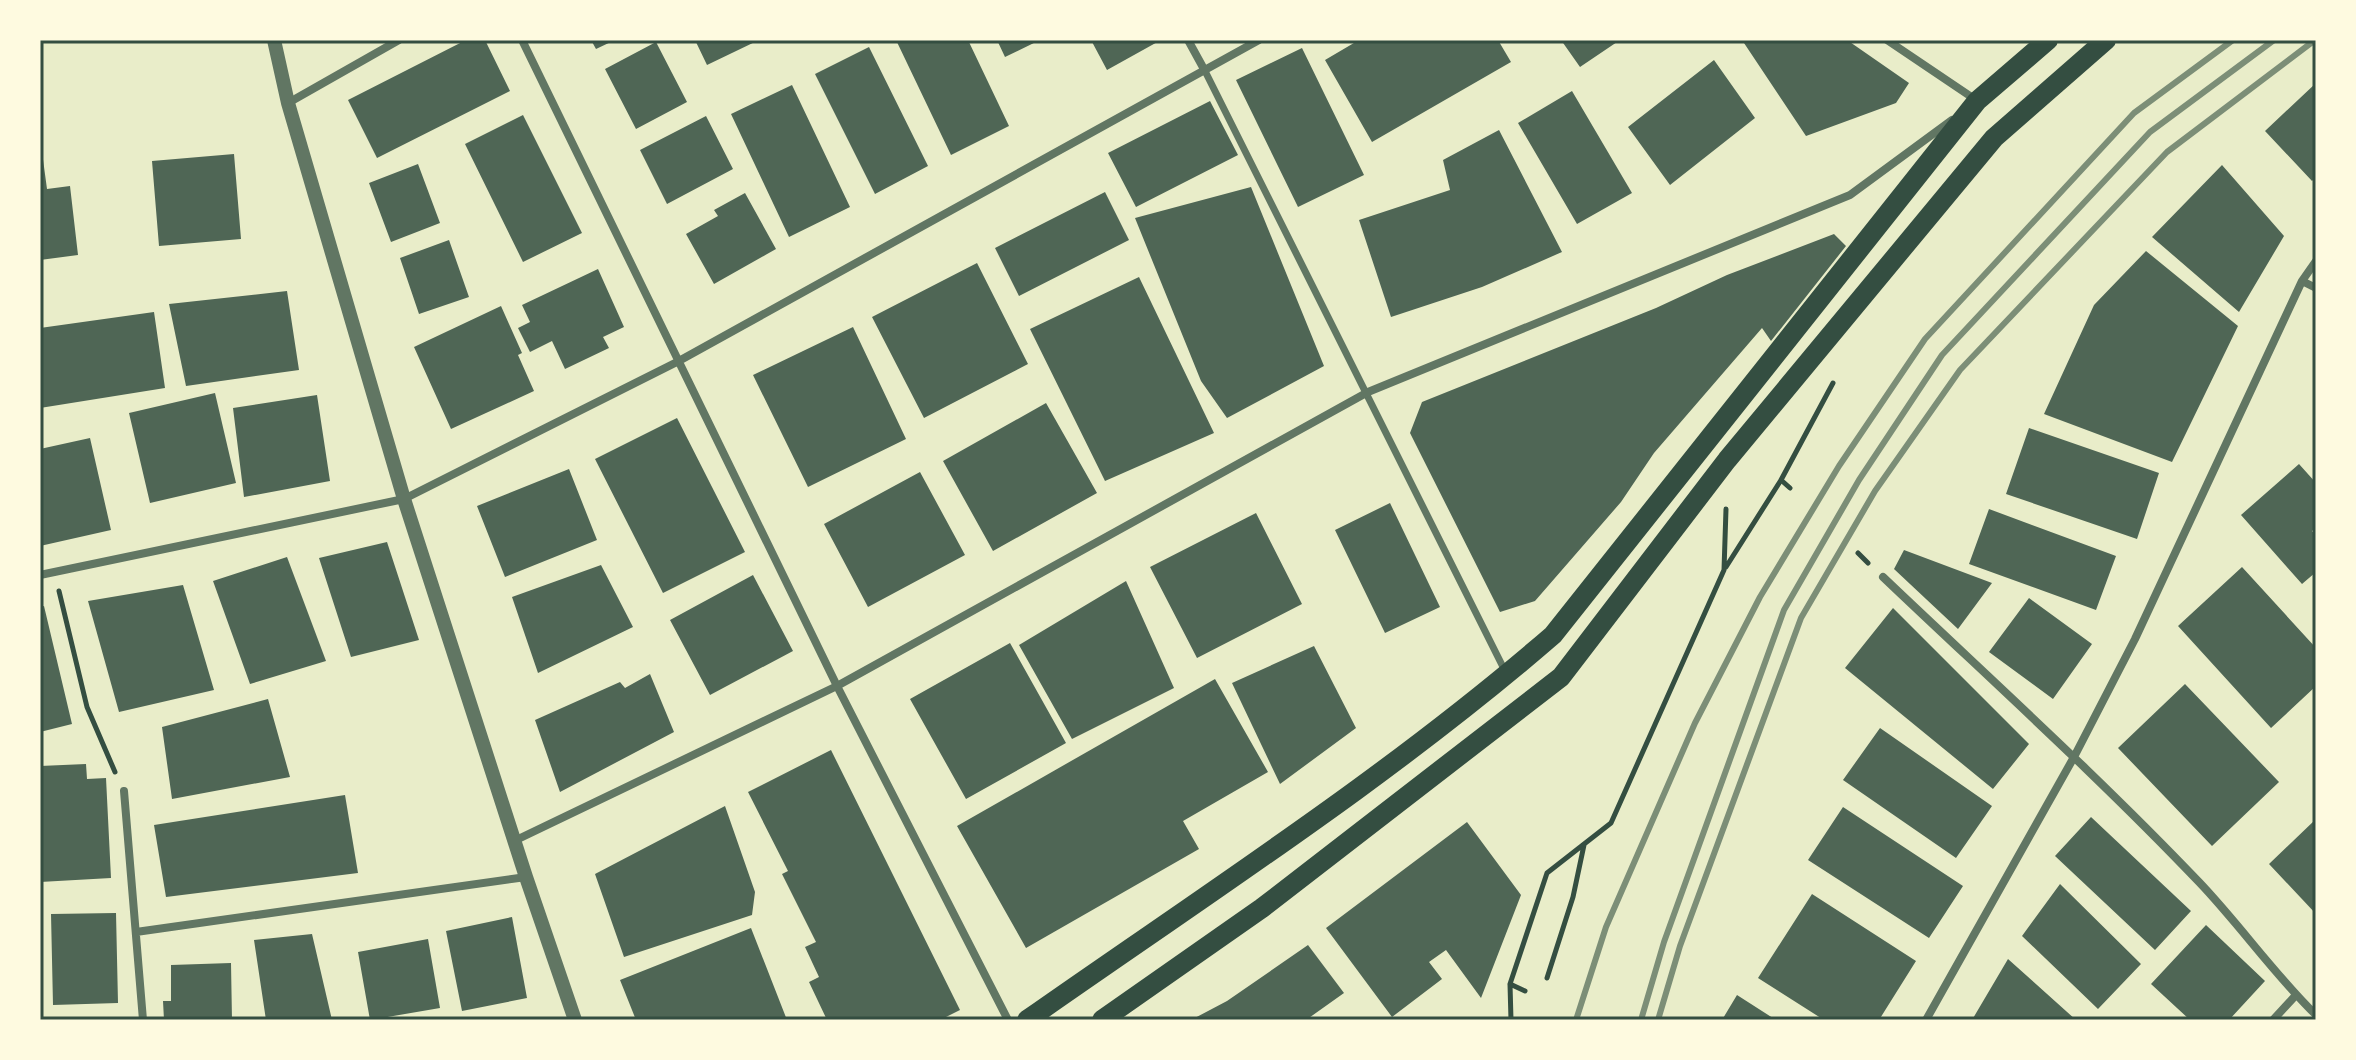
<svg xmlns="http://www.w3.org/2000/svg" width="2356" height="1060" viewBox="0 0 2356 1060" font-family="'Noto Sans',sans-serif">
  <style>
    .building { fill: #4f6655 }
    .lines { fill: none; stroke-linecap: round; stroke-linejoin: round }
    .path { stroke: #344e41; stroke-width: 5 }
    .pedestrian { stroke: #617663; stroke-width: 7 }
    .minor { stroke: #617663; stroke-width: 8 }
    .tertiary { stroke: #617663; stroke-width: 14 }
    .primary { stroke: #344e41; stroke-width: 20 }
    .rail { stroke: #7c8e77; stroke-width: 6 }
    .neatline { fill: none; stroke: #344e41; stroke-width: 3 }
  </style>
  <rect width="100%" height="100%" fill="#e9edc9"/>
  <!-- building -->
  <path class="building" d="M466,40h19l25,51 -133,67 -29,-58z
    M591,40h24l-19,9z
    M695,40h64l-52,25z
    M896,40h72l41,86 -58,29z
    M997,40h43l-35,17z
    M1091,40h70l-54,30z
    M1359,40h139l13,22 -139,80 -47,-82z
    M1561,40h59l-40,27z
    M1742,40h105l62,43 -13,20 -90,33z
    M656,42l31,60 -51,27 -31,-60z
    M869,47l59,119 -53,28 -60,-120z
    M1302,48l62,127 -66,32 -62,-127z
    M1714,60l41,58 -85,67 -42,-58z
    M2316,83v94l-4,4 -47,-50z
    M792,85l58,122 -61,30 -58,-123z
    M1572,91l60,102 -55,31 -59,-101z
    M1210,101l28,54 -102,52 -28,-54z
    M523,115l59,118 -59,29 -58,-118z
    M706,116l27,53 -66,35 -27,-54z
    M1499,130l63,122 -80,35 -91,30 -32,-97 91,-30 -7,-30z
    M40,152h2l5,37 23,-3 8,69 -38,5z
    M234,154l7,85 -82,7 -7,-85z
    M418,164l22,59 -49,19 -22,-59z
    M2222,165l62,71 -45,76 -87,-75z
    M1251,187l73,179 -97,52 -26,-37 -66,-163z
    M1105,192l24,48 -110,56 -24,-48z
    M745,193l31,56 -62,35 -28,-50 32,-18 -4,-6z
    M1834,234l12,12 -75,95 -9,-13 -108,125 -33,49 -86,99 -35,11 -90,-179 12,-31 234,-94 71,-33z
    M449,240l20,57 -50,17 -19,-56z
    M2146,251l92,75 -66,136 -128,-48 50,-109z
    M977,263l51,101 -104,54 -52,-101z
    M598,269l26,58 -21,10 6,11 -44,21 -13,-28 -22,11 -12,-24 12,-6 -8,-17z
    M1139,277l75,156 -109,48 -75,-152z
    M287,291l12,79 -113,16 -17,-82z
    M501,306l21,47 -4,2 16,36 -83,38 -37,-82z
    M154,312l11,76 -125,20v-80z
    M853,327l53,112 -98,48 -55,-112z
    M215,393l21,90 -86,20 -21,-90z
    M317,395l13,86 -86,16 -11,-89z
    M1046,403l51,90 -104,58 -50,-90z
    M677,418l68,134 -82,41 -68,-134z
    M2029,428l130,45 -22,66 -131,-45z
    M90,438l21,92 -71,16v-97z
    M2299,464l17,19v45l-4,3 4,5v36l-14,12 -61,-69z
    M569,469l28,71 -92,37 -28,-71z
    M920,472l45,83 -97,52 -44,-83z
    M1390,503l50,104 -55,26 -50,-103z
    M1989,509l127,47 -20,54 -127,-46z
    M1256,513l46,91 -105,54 -47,-91z
    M387,542l32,98 -68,17 -32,-99z
    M1904,550l88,33 -34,46 -64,-60z
    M287,557l39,104 -76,23 -37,-103z
    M601,565l32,62 -95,46 -26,-76z
    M2242,567l74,81v38l-45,42 -93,-102z
    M753,575l40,76 -83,44 -40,-75z
    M1126,581l48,107 -102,51 -53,-94z
    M183,585l31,105 -95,22 -31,-111z
    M2029,598l63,46 -39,55 -64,-47z
    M44,606l28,118 -32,8v-125z
    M1893,608l136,136 -36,45 -148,-121z
    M1010,643l56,100 -100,56 -56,-100z
    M1314,646l42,82 -76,56 -48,-101z
    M650,674l24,58 -114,60 -25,-72 85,-38 5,6z
    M1215,679l53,93 -85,49 16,28 -173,99 -69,-122z
    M2185,684l94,98 -67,64 -94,-98z
    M268,699l22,78 -118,22 -10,-72z
    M1880,728l112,78 -36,52 -113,-78z
    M831,750l129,260 -20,10h-113l-18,-38 10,-5 -14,-30 11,-5 -34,-68 6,-3 -40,-79z
    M86,764l1,15 19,-1 5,100 -71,4v-116z
    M345,795l13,78 -192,24 -12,-72z
    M725,806l30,86 -3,23 -128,42 -29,-83z
    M1843,807l120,79 -34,52 -121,-78z
    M2091,817l100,94 -36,39 -100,-94z
    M2316,819v95l-47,-50z
    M1467,822l54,73 -40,103 -35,-48 -17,12 13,17 -50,38 -66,-89z
    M2060,884l81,80 -43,45 -76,-73z
    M1812,894l104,67 -37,59h-55l-66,-42z
    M116,913l2,90 -65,2 -2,-91z
    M512,917l15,81 -65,13 -16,-80z
    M2206,925l59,56 -36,39h-39l-39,-36z
    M751,928l36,92h-151l-16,-40z
    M312,934l20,86h-66l-12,-80z
    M428,939l12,69 -70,12 -12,-68z
    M1308,945l36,48 -38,27h-115l36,-19z
    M2008,959l68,61h-104z
    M231,963l1,57h-68l-1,-19h8v-36z
    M1737,995l39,25h-54z"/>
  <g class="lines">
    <!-- path -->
    <path class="path" d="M1790,488l-9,-8 52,-97
      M1858,553l10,10
      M1726,567l55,-87
      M59,591l28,116 28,65
      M1547,978l26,-81 11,-52
      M1510,984l15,7
      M1511,1020l-1,-36 37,-111 64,-50 113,-253 2,-61"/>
    <!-- pedestrian -->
    <path class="pedestrian" d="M1205,71l301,602"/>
    <!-- minor -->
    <path class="minor" d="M522,40l315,646 171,334
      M1188,40l17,31
      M1887,40l89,60
      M288,103l111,-63
      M2302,281l14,7
      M40,575l364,-76 273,-137 582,-322
      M1883,577c106,101 215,199 316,305 41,43 75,92 117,133
      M124,791l19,229
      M514,841l323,-155 531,-294 482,-197 102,-75
      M136,932l390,-55
      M1926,1020l148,-263 61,-118 167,-358 14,-20
      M2273,1020l23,-25"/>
    <!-- tertiary -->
    <path class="tertiary" d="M274,40l14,63 116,396 122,378 49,143"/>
    <!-- primary -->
    <path class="primary" d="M1027,1020c178,-125 362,-243 526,-385l424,-534 71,-61
      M1102,1020l160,-112 299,-231 166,-217 267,-322 112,-98"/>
    <!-- rail -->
    <path class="rail" d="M1576,1020l30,-93 89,-204 65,-126 79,-131 86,-127 209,-226 99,-73
      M1641,1020l23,-78 120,-332 75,-130 83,-125 208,-223 124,-92
      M1658,1020l22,-74 121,-328 74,-127 85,-121 207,-218 148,-112"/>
  </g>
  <!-- border -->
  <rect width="2356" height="1060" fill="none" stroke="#fefae0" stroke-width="84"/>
  <rect x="42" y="42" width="2272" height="976" class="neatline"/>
</svg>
